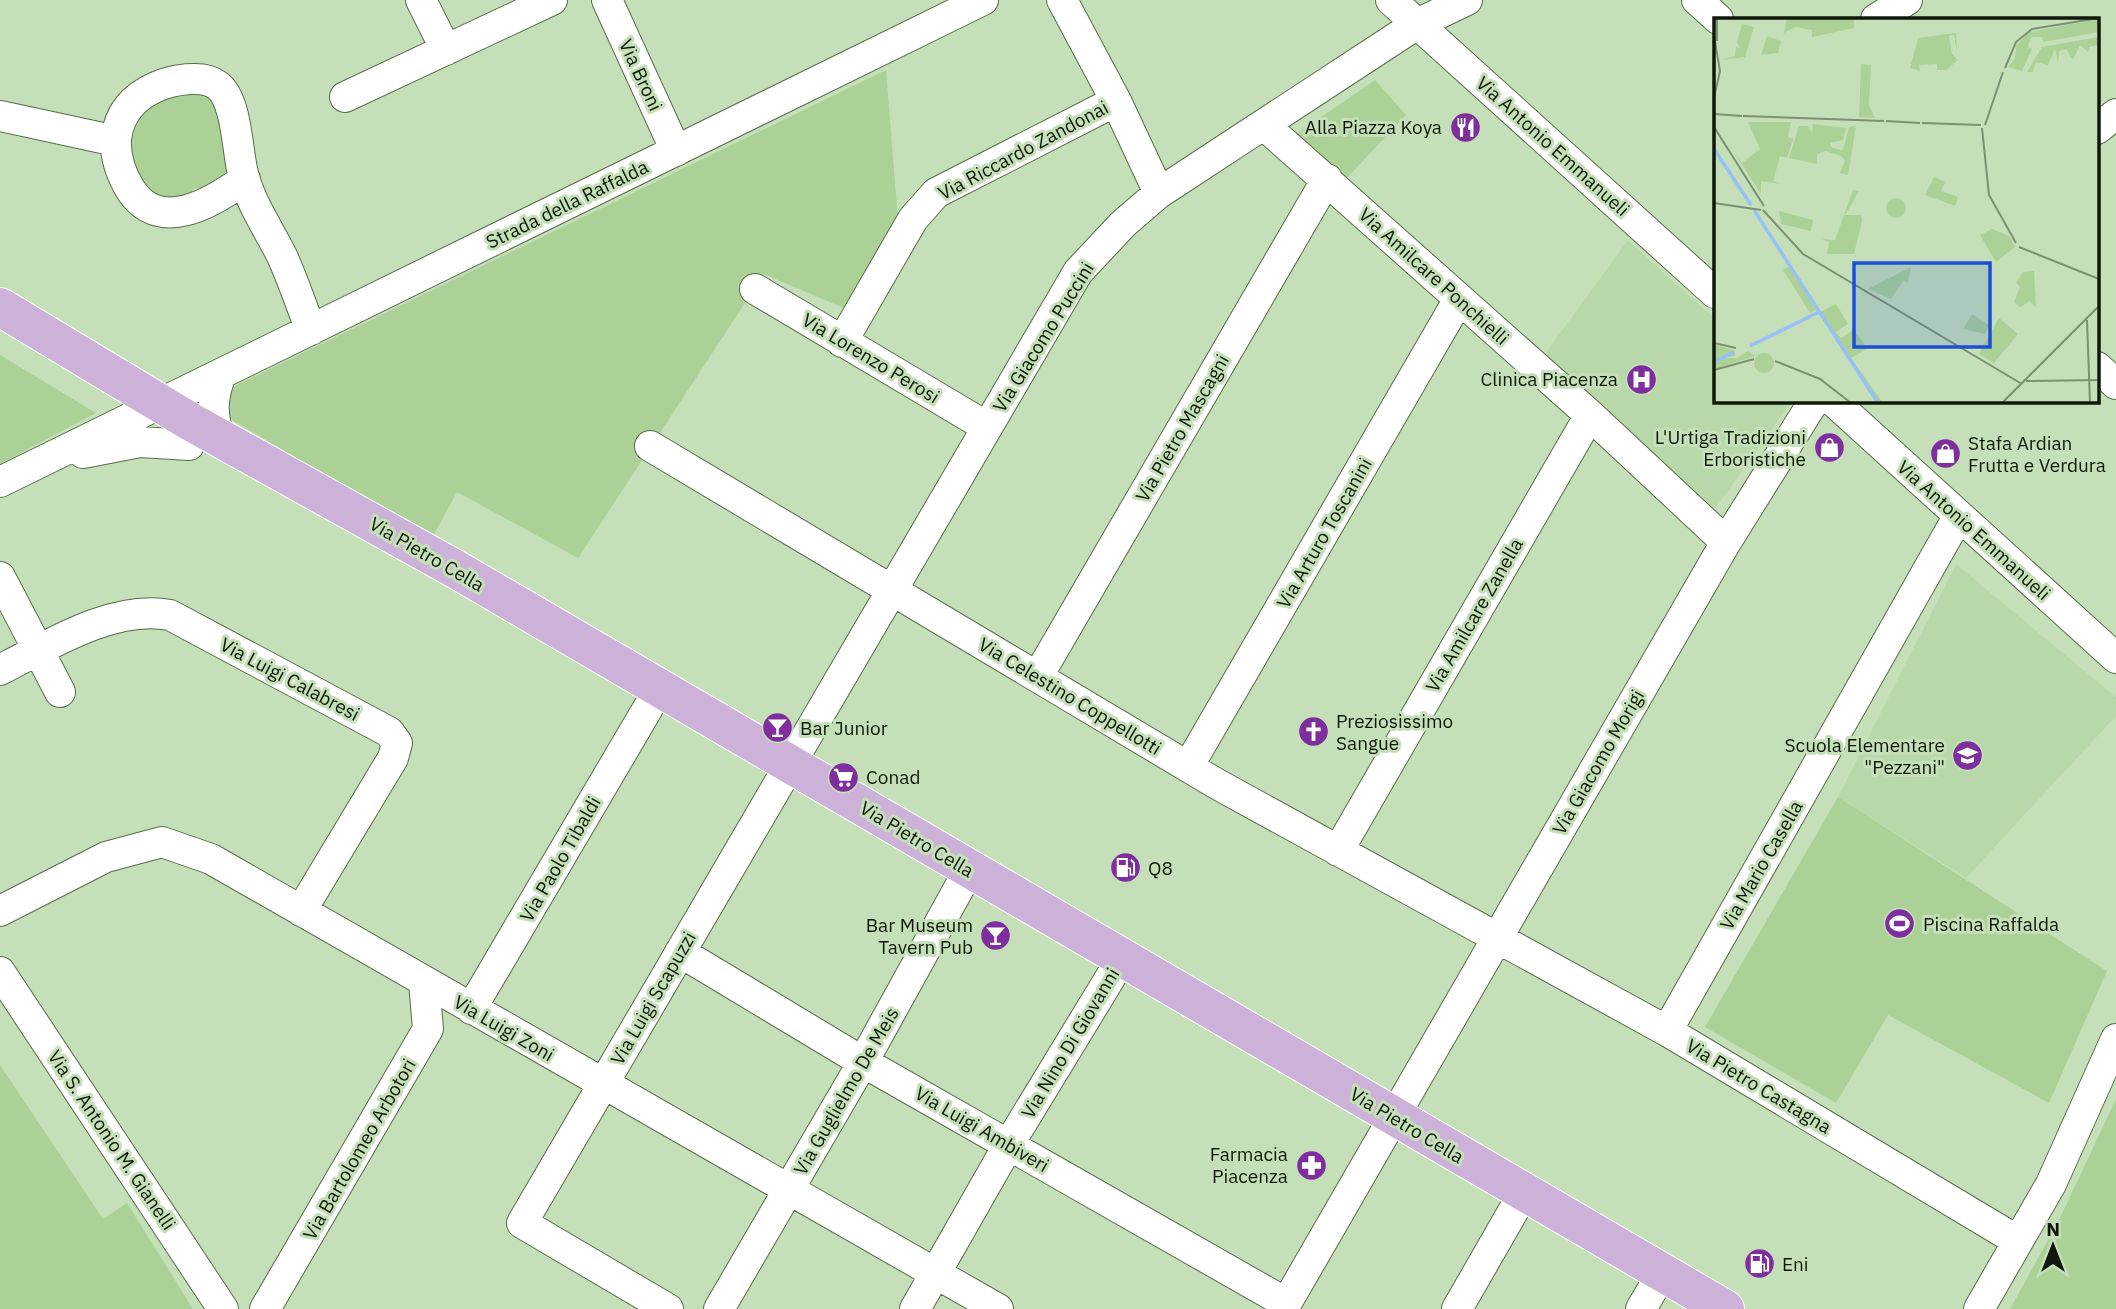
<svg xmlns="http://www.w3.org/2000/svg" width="2116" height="1309" viewBox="0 0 2116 1309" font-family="'IBM Plex Sans',sans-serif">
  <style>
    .built { fill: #b9d8a9 }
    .green { fill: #abd197 }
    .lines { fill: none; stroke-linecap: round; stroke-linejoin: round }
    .minor-casing { stroke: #566d49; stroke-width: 32 }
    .major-casing { stroke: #fff; stroke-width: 40 }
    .minor { stroke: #fff; stroke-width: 30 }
    .major { stroke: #ccb2d8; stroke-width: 38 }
    .labels { text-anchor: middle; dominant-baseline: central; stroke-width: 6; stroke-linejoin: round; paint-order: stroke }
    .street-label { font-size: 19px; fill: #0f180a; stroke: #c5e0b8 }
    .poi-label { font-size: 19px; fill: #0f180a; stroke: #c5e0b8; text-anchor: start }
    .inset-river { fill: none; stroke: #96c0f6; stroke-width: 3.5 }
    .inset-road { fill: none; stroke: #7c9072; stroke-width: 2 }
    .view { fill: #1d4ed8; fill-opacity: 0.15; stroke: #1d4ed8; stroke-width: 3.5 }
    .inset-edge { fill: none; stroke: #0f180a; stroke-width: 3.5 }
  </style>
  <rect width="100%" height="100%" fill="#c5e0b8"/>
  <!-- built -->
  <path class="built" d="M1628,240l87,79v82h77l-77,108 -173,-151z
    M1956,564l160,133v19l-150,162 -128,-81z"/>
  <!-- green -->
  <path class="green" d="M886,70l12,150 -52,89 -82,-35 -186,284 -121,-66 -25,46 -203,-120 -3,-26 11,-7z
    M1375,80l31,35 -60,64 -52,-43z
    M188,89l16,2 16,13c3,20 20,72 -3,82 -6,3 -15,2 -22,2 -34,32 -49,1 -67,-28 8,-47 17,-52 60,-71z
    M0,355l96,58 -96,51z
    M1838,797l269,174 -58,132 -161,-88 -52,88 -131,-76z
    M0,1065l103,154 24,-16 66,106h-193z
    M2116,1099v210h-106l50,-91z"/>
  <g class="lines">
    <defs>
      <path id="minor" d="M421,0l25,50
        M607,0l69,151
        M1062,0l54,101 43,92
        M1391,0l324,293
        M1697,0l21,19
        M1876,19l31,-19
        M345,97l207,-97
        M0,116l116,25
        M1264,125l326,290 136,127
        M2097,129l19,-15
        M245,179c-33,24 -86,56 -115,10 -9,-15 -15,-33 -14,-50 3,-25 17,-42 40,-52 15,-7 47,-13 61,-2 20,14 20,65 26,89 7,28 26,56 39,82 11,24 19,49 29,74
        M755,289l232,138
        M842,342l71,-123 23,-26 180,-92
        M2097,367l19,17
        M1833,401l283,257
        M220,439c-9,-25 -8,-41 1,-65
        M650,446l567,338 450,247 351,210
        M83,453l57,-11 49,3
        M0,482l983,-482
        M0,577l60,115
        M0,670c49,-25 114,-66 170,-55l219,117 8,11 -4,15 -92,153
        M1038,676l289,-497
        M1188,767l271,-468
        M1338,851l252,-436
        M0,911l106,-54 56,-15 49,17 787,450
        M680,952l183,110 423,241
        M0,972l223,337
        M471,1009l177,-301
        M1667,1031l291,-514
        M265,1309l163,-280 -4,-47
        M668,1309l-146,-86 556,-951 45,-48 36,-31 258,-169 50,-24
        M719,1309l144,-247 106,-192
        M915,1309l94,-165 112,-184
        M1283,1309l443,-767 88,-141
        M1457,1309l66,-115
        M1641,1309l21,-36
        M1979,1309l72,-125 65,-145"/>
      <path id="major" d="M0,307l191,115 266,148 1268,739"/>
    </defs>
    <!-- minor casing -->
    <use href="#minor" class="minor-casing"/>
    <!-- major casing -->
    <use href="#major" class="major-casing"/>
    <!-- minor -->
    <use href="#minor" class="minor"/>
    <!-- major -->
    <use href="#major" class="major"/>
  </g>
  <!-- icons -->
  <defs>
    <symbol id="restaurant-disc" viewBox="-11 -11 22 22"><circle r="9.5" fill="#7f2e9d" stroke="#c5e0b8"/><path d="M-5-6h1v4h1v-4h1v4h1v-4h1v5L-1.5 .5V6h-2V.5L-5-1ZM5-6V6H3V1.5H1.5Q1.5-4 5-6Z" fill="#fff"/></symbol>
    <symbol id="hospital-disc" viewBox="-11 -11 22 22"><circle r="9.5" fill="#7f2e9d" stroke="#c5e0b8"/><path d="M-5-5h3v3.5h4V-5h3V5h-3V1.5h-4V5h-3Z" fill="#fff"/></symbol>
    <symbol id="shop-disc" viewBox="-11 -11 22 22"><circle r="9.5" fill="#7f2e9d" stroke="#c5e0b8"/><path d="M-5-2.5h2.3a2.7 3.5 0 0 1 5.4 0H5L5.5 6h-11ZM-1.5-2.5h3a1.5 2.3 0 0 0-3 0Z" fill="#fff"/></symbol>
    <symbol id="bar-disc" viewBox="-11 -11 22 22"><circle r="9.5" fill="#7f2e9d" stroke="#c5e0b8"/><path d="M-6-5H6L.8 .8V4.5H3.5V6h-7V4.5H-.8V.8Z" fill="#fff"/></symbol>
    <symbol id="church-disc" viewBox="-11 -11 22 22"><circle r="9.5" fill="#7f2e9d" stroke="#c5e0b8"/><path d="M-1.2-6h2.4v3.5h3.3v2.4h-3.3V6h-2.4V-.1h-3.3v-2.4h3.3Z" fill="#fff"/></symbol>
    <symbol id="school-disc" viewBox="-11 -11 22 22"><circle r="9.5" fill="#7f2e9d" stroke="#c5e0b8"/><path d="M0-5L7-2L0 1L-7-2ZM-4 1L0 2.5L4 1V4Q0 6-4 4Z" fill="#fff"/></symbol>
    <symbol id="supermarket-disc" viewBox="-11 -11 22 22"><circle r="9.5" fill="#7f2e9d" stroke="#c5e0b8"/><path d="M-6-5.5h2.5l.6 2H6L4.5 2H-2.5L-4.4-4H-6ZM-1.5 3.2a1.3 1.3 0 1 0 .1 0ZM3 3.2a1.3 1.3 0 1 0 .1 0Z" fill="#fff"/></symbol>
    <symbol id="fuel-disc" viewBox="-11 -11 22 22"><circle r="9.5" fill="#7f2e9d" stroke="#c5e0b8"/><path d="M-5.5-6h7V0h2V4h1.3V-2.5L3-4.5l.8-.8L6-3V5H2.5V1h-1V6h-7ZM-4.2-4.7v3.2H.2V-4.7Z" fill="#fff"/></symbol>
    <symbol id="stadium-disc" viewBox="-11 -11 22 22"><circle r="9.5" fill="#7f2e9d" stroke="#c5e0b8"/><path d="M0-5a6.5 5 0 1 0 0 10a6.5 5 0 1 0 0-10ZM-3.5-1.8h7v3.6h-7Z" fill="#fff"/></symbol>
    <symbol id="pharmacy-disc" viewBox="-11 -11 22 22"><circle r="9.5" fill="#7f2e9d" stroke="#c5e0b8"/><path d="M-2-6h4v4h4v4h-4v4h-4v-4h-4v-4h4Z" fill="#fff"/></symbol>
  </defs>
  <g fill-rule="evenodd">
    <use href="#restaurant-disc" x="1448" y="110" width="35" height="35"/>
    <use href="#hospital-disc" x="1624" y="362" width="35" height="35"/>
    <use href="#shop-disc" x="1812" y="430" width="35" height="35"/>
    <use href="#shop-disc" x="1928" y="436" width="35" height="35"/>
    <use href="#bar-disc" x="760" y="710" width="35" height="35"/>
    <use href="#church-disc" x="1296" y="714" width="35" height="35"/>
    <use href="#school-disc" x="1950" y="738" width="35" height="35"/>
    <use href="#supermarket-disc" x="826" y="760" width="35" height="35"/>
    <use href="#fuel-disc" x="1108" y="850" width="35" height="35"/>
    <use href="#stadium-disc" x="1882" y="906" width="35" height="35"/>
    <use href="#bar-disc" x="978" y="918" width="35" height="35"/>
    <use href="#pharmacy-disc" x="1294" y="1148" width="35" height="35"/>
    <use href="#fuel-disc" x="1742" y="1246" width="35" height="35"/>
  </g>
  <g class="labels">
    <!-- street labels -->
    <g class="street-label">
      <text transform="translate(641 75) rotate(65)">Via Broni</text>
      <text transform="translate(1553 146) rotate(42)">Via Antonio Emmanueli</text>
      <text transform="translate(1023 150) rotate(-28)">Via Riccardo Zandonai</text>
      <text transform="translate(567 204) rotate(-26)">Strada della Raffalda</text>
      <text transform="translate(1434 276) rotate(42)">Via Amilcare Ponchielli</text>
      <text transform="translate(1043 337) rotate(-58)">Via Giacomo Puccini</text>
      <text transform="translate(871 358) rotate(31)">Via Lorenzo Perosi</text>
      <text transform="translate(1182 428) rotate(-60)">Via Pietro Mascagni</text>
      <text transform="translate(1974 530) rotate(42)">Via Antonio Emmanueli</text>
      <text transform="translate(1324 533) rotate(-60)">Via Arturo Toscanini</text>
      <text transform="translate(427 554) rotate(30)">Via Pietro Cella</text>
      <text transform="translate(1474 615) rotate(-60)">Via Amilcare Zanella</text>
      <text transform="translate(290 679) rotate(28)">Via Luigi Calabresi</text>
      <text transform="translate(1070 696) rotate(31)">Via Celestino Coppellotti</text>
      <text transform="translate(1598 762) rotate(-60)">Via Giacomo Morigi</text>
      <text transform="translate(917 839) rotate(31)">Via Pietro Cella</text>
      <text transform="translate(560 859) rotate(-60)">Via Paolo Tibaldi</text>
      <text transform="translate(1761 865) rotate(-60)">Via Mario Casella</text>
      <text transform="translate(653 998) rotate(-60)">Via Luigi Scapuzzi</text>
      <text transform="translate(504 1028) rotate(30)">Via Luigi Zoni</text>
      <text transform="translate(1070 1043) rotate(-59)">Via Nino Di Giovanni</text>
      <text transform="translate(1759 1086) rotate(31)">Via Pietro Castagna</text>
      <text transform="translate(846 1091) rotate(-60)">Via Guglielmo De Meis</text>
      <text transform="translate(1407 1125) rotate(31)">Via Pietro Cella</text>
      <text transform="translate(982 1129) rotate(30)">Via Luigi Ambiveri</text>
      <text transform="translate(112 1140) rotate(56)">Via S. Antonio M. Gianelli</text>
      <text transform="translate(359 1149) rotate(-60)">Via Bartolomeo Arbotori</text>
    </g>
    <!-- poi labels -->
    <g class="poi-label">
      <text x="1442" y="127" text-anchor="end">Alla Piazza Koya</text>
      <text x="1618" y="379" text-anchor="end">Clinica Piacenza</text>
      <text x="1806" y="437" text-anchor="end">L'Urtiga Tradizioni<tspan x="1806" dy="22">Erboristiche</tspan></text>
      <text x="1968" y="443">Stafa Ardian<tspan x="1968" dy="22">Frutta e Verdura</tspan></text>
      <text x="1336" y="721">Preziosissimo<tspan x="1336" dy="22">Sangue</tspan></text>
      <text x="800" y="728">Bar Junior</text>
      <text x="1945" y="745" text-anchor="end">Scuola Elementare<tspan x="1945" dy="22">"Pezzani"</tspan></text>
      <text x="866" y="777">Conad</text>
      <text x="1148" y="868">Q8</text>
      <text x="1923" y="924">Piscina Raffalda</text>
      <text x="973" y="925" text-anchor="end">Bar Museum<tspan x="973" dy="22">Tavern Pub</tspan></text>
      <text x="1288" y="1154" text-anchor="end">Farmacia<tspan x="1288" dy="22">Piacenza</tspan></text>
      <text x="1782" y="1264">Eni</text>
    </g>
  </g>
  <!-- overview -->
  <g transform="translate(1714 18)">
    <rect width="385" height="385" fill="#c5e0b8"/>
    <path d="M73,0h67v10l-42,9v-7l-17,-3 -11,6zM385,1v13l-56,10 -1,-5h-11l-3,10 4,2 -10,22 -14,-4 7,-8 1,-13 13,-14zM28,6l12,3 -9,30 -23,3 13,-4 1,-9 4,1 -3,-6zM242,15l1,19 -3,-17 -5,1 3,18 6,6 -12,10h-9v-6l-18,1 1,6 -10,-3 8,-30zM53,18l14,5 -3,12 -17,2zM385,19v18v-10l-10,2 -1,5 -8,-7 -7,15 -7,-11 -7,2 -1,12 -3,-14 -7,16 -12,-3 -3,10h-6l15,-25zM147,46l10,1 -2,40 6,13 -16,-1zM34,104h43l-3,15 5,2 -6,19 -7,-2 -7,25 8,3 -20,-3v13l-27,-42 8,11 18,-14zM99,106l33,4 -3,12 -13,3 2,5 11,2 6,-23 7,-1 -8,49 -8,-2 5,-13 -4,-4 -15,-5 -9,3v10l-28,-6 10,-32h9l4,7zM220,159l11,5 -4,9 17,6 -3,9 -30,-11zM139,172l6,1 -14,24h16l1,6 -8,33h-27l2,-12 -7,-3 13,1zM172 190a10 10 0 1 1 20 0a10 10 0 1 1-20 0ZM65,193l34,9 -2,11 -30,-7zM278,211l17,7 6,11 -19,15 -16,-27zM75,248l27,44 -6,3 -27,-43zM197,249l-3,16 -5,-2 -12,18 -23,-10zM320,253l2,37 -6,-7 -10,6 -6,-5 6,-15 -4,-5 7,-10zM122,286l12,20 -12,8 5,6 12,-8 9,10 5,9 -16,9 32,45h-4l-59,-91zM258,296l17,11 -4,9 -22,-5zM285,300l19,16 -24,29 -15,-9zM0,326l21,7v5l-11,2h13l11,-7 7,5 -41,13zM40 345a10 10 0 1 1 20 0a10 10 0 1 1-20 0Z" fill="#abd197"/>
    <path class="inset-river" d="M0,131l37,56M40,192l124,193M36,328l69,-34M0,344l20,-10"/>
    <path class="inset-road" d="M3,0v23M0,18l6,35 -6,27M291,50l11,-26 16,-13 67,-11M0,96l28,2M29,98l141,5M172,103l34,2M208,105l59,2M271,107l18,-53M0,109l50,79M268,110l7,67 27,48M0,185l47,7M49,192l40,44 219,130M305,229l80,32M373,302l3,83M0,325l22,5M61,343l45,18 31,24M0,352l40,-11M312,363l73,-1M288,385l97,-97"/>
    <path class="view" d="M140,245h136v84h-136z"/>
    <rect width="385" height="385" class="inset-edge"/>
  </g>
  <!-- north arrow -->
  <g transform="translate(2053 1246)" stroke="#c5e0b8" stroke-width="5" paint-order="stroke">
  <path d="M0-5L12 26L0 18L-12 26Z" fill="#0f180a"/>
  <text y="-10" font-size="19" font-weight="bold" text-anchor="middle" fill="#0f180a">N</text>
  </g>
</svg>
